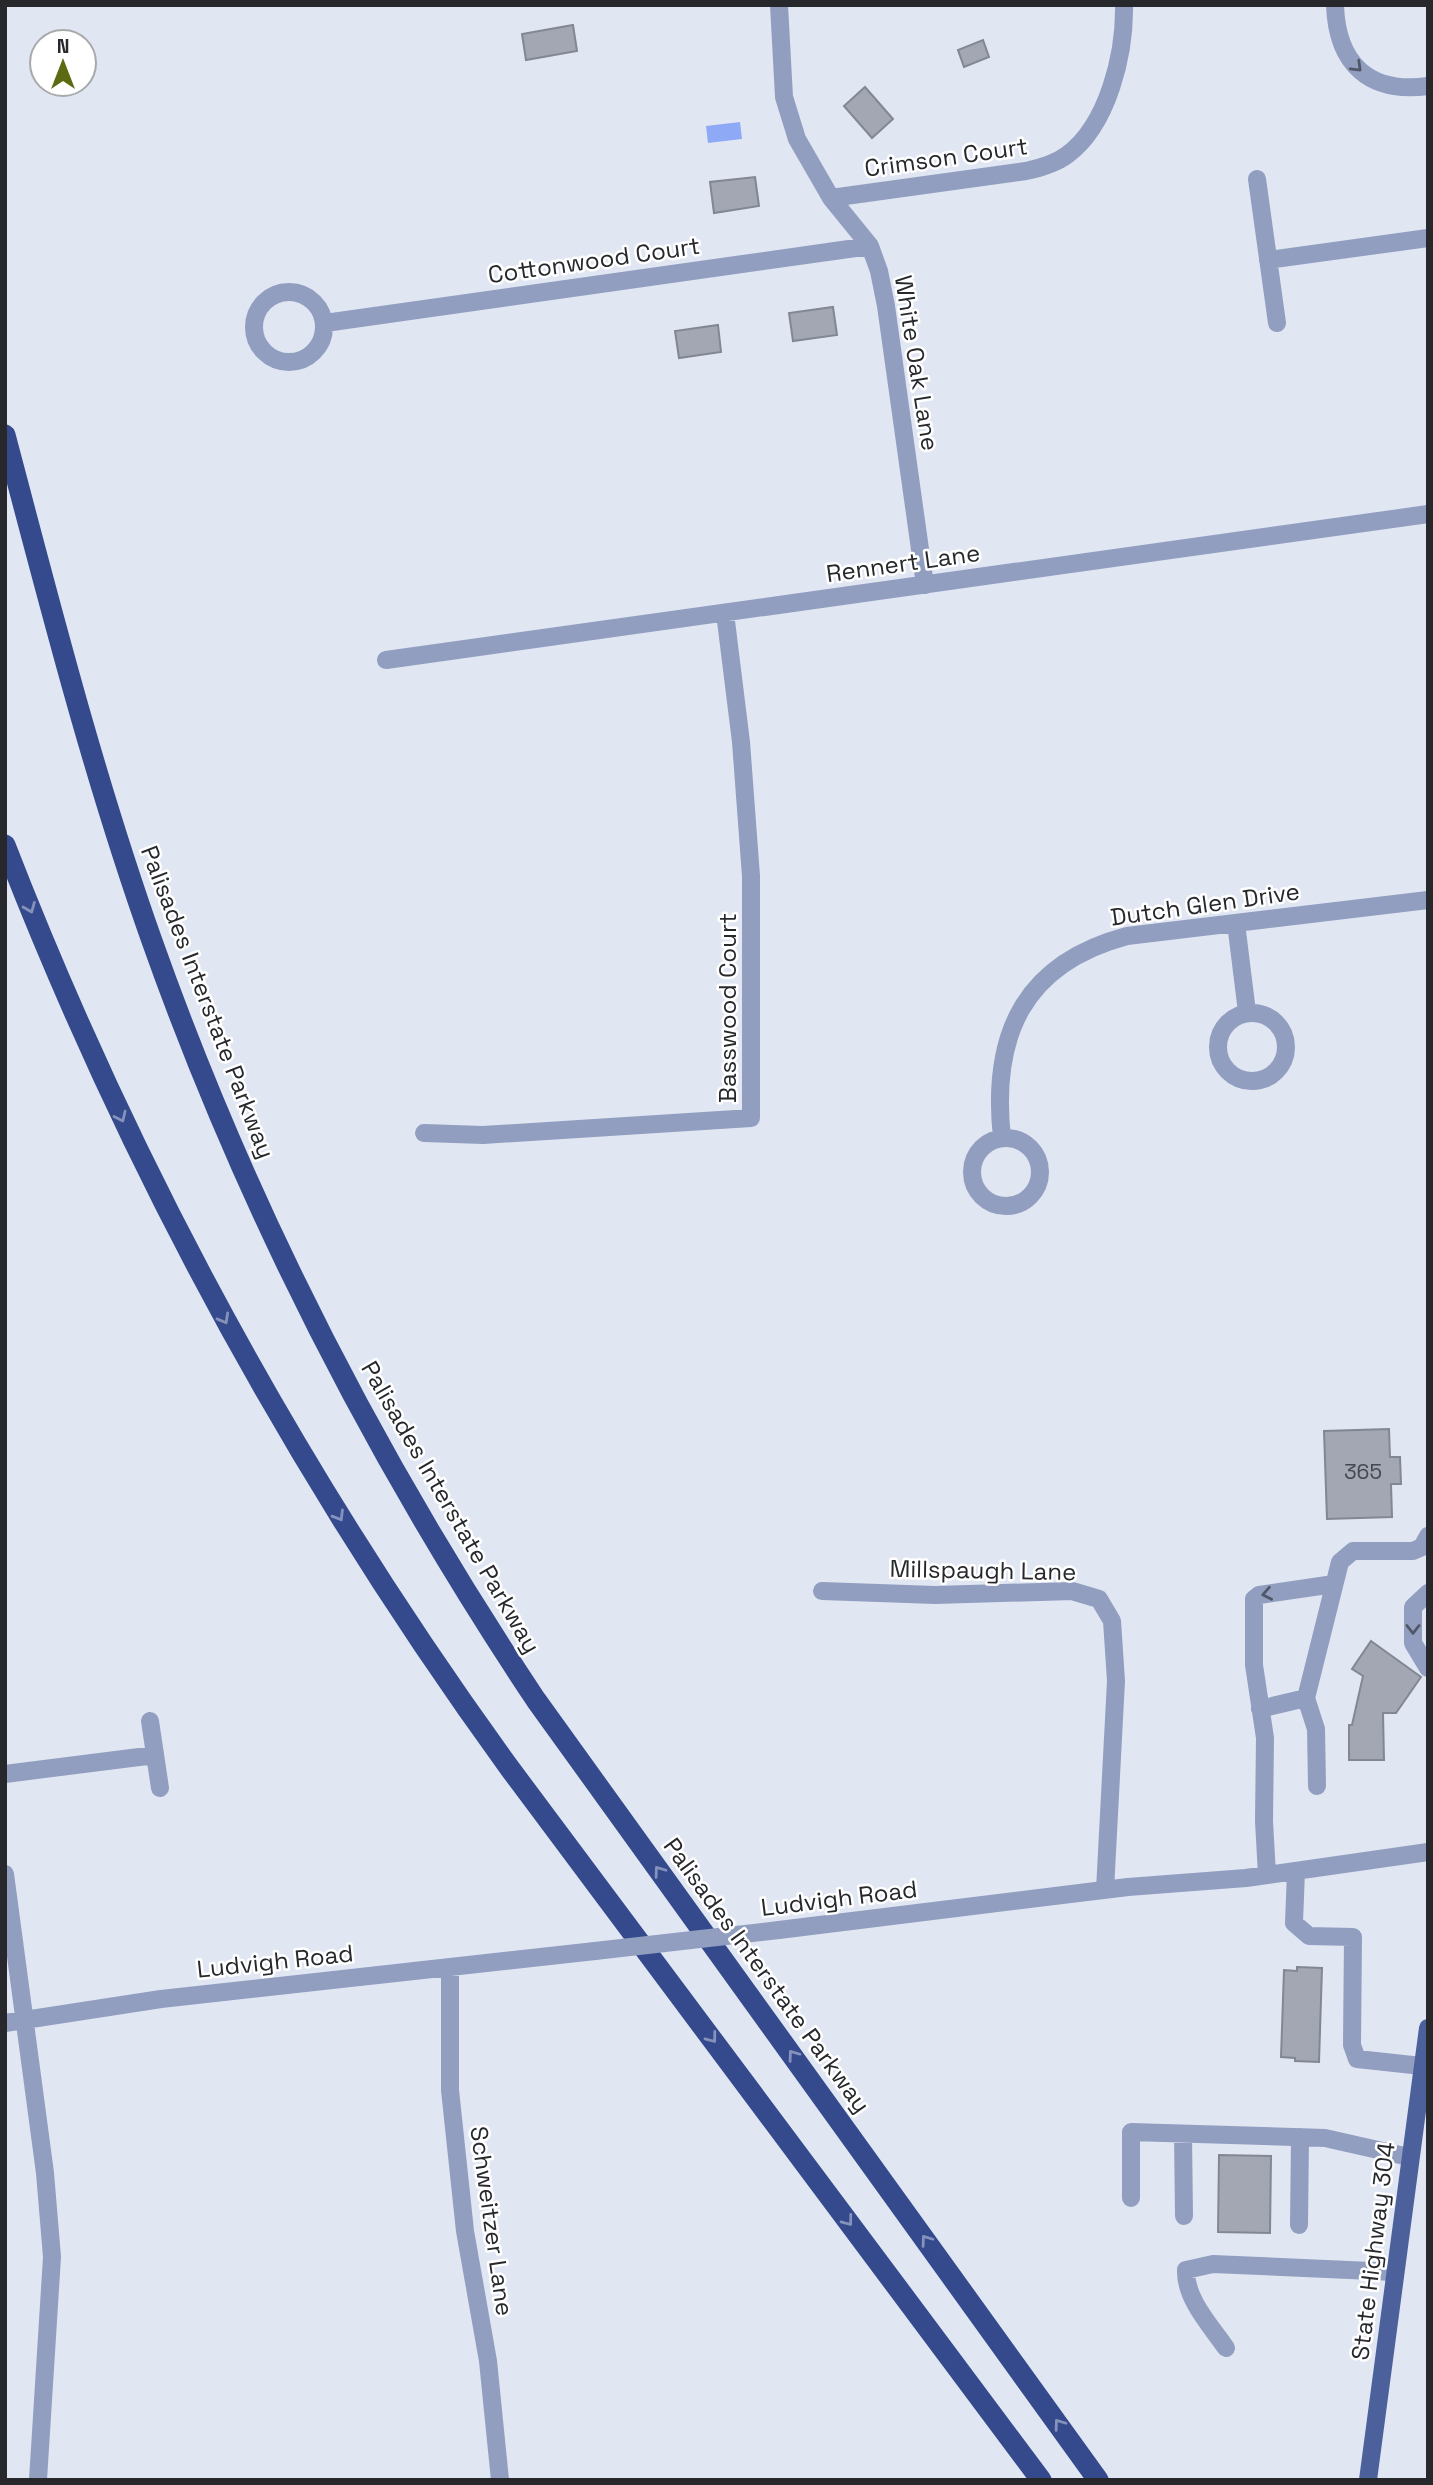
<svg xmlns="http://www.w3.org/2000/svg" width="1433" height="2485" viewBox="0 0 1433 2485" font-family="'Space Grotesk',sans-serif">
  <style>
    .water { fill: #8eaaf6 }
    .building { fill: #a3a7b4; stroke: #828793; stroke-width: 2 }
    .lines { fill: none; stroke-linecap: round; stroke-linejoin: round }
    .minor { stroke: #919ec0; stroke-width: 18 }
    .major { stroke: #4c619b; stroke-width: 18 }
    .highway { stroke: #344a8d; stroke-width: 21 }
    .minor-bridge { stroke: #919ec0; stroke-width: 18 }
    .oneway { stroke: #515767 }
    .oneway2 { stroke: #8592bb }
    .labels { text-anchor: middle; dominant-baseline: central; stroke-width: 5; stroke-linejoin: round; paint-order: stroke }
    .number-label { font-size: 21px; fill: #45484e }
    .street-label { font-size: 24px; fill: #26282c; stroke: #fff }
  </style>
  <rect width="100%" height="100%" fill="#e1e6f3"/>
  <!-- water -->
  <path class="water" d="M740,122l2,17 -34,4 -2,-17z"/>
  <!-- building -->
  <path class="building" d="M573,25l4,26 -51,9 -4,-26z
    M983,40l6,17 -25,10 -6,-17z
    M865,87l28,32 -21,19 -28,-32z
    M755,177l4,29 -45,7 -4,-31z
    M833,307l4,28 -44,6 -4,-28z
    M718,325l3,27 -42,6 -4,-27z
    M1389,1429l1,28h10l1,27h-10l1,33 -65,2 -3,-88z
    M1371,1641l50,36 -25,36h-13l1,47h-35v-35h3l11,-49 -11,-7z
    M1297,1967l25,1 -3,94 -24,-1v-3l-14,-1 3,-87 13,1z
    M1219,2155l52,1 -1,77 -52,-1z"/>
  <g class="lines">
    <!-- minor -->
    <path class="minor" d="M779,5l5,92 13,42 34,59 39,48 9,25 7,35 39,279
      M1335,5c2,59 34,89 93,81
      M1257,179l20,144
      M831,198l195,-27c14,-3 29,-7 41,-16 41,-30 58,-101 57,-150
      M1268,260l160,-22
      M254 327a35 35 0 1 1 70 0a35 35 0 1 1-70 0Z
      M325,323l545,-77
      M386,660l1042,-146
      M1236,923l11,89
      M1218 1047a34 34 0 1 1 68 0a34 34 0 1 1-68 0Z
      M424,1133l59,2 268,-17v-242l-10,-134 -16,-129
      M972 1172a34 34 0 1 1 68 0a34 34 0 1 1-68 0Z
      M1002,1138c-11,-101 20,-174 125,-202l301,-36
      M822,1591l113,4 137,-4 27,8 13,22 4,60 -11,209
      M1428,1593l-15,14v36l15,25
      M1260,1709l46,-11
      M150,1721l10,67
      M5,1774l150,-19
      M1317,1786l-1,-57 -10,-31 34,-136 13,-11h60l9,-4 6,-11
      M1296,1871l-2,52 15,13 44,1 -1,108 5,14 65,7
      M5,1874l40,299 7,84 -14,223
      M1267,1875l-3,-54 1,-83 -11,-73v-66l5,-4 75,-11
      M779,1930l349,-43 118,-9 182,-26
      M450,1967v123l15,141 23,130 12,119
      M5,2023l156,-24 434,-48
      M1183,2134l1,82
      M1131,2198v-66l194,6 84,19
      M1299,2225l1,-88
      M1226,2348c-15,-22 -41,-49 -40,-78l27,-6 181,8"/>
    <!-- major -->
    <path class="major" d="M1368,2480l60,-452"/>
    <!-- highway -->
    <path class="highway" d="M5,435c45,170 88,340 147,506 95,268 226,522 384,759l562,780
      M5,845c128,330 298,639 506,925l530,710"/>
    <!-- minor-bridge -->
    <path class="minor-bridge" d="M595,1951l184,-21"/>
  </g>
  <!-- one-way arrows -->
  <defs><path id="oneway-chevron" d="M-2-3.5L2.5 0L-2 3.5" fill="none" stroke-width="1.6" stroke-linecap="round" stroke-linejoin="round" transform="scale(1.75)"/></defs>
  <g class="oneway">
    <use href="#oneway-chevron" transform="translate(1357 67) rotate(44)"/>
    <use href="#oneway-chevron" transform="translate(1267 1594) rotate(169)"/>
    <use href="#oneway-chevron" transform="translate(1413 1629) rotate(90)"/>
  </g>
  <g class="oneway2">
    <use href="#oneway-chevron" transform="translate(30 908) rotate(68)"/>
    <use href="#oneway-chevron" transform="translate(121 1117) rotate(65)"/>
    <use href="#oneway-chevron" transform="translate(224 1319) rotate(61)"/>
    <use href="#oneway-chevron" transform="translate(339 1516) rotate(59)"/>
    <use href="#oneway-chevron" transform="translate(659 1871) rotate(-126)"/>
    <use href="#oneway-chevron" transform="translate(712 2038) rotate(53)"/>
    <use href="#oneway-chevron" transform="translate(793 2055) rotate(-126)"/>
    <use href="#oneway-chevron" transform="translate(848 2221) rotate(53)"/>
    <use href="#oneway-chevron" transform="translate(926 2240) rotate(-126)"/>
    <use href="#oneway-chevron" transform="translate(1059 2424) rotate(-126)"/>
  </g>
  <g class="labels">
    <!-- number labels -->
    <g class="number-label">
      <text x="1363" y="1471">365</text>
    </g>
    <!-- street labels -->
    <g class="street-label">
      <text transform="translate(946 157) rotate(-8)">Crimson Court</text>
      <text transform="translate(594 260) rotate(-8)">Cottonwood Court</text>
      <text transform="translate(917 363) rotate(81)">White Oak Lane</text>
      <text transform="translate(903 563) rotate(-8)">Rennert Lane</text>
      <text transform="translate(1205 904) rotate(-8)">Dutch Glen Drive</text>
      <text transform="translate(208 1002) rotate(69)">Palisades Interstate Parkway</text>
      <text transform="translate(727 1008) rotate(-90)">Basswood Court</text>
      <text transform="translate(451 1507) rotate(60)">Palisades Interstate Parkway</text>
      <text transform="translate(983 1570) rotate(1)">Millspaugh Lane</text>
      <text transform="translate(839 1898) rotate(-7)">Ludvigh Road</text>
      <text transform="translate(275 1961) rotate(-6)">Ludvigh Road</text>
      <text transform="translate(767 1975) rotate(54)">Palisades Interstate Parkway</text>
      <text transform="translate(492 2221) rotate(82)">Schweitzer Lane</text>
      <text transform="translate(1373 2251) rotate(-83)">State Highway 304</text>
    </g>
  </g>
  <!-- border -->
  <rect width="1433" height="2485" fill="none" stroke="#26282c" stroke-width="14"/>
  <!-- north arrow -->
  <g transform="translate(63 63)"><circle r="33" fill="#ffffff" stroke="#a8a9ab" stroke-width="2"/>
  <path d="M0-5L12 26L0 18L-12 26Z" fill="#5d6a12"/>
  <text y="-10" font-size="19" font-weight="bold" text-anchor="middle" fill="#26282c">N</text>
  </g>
</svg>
